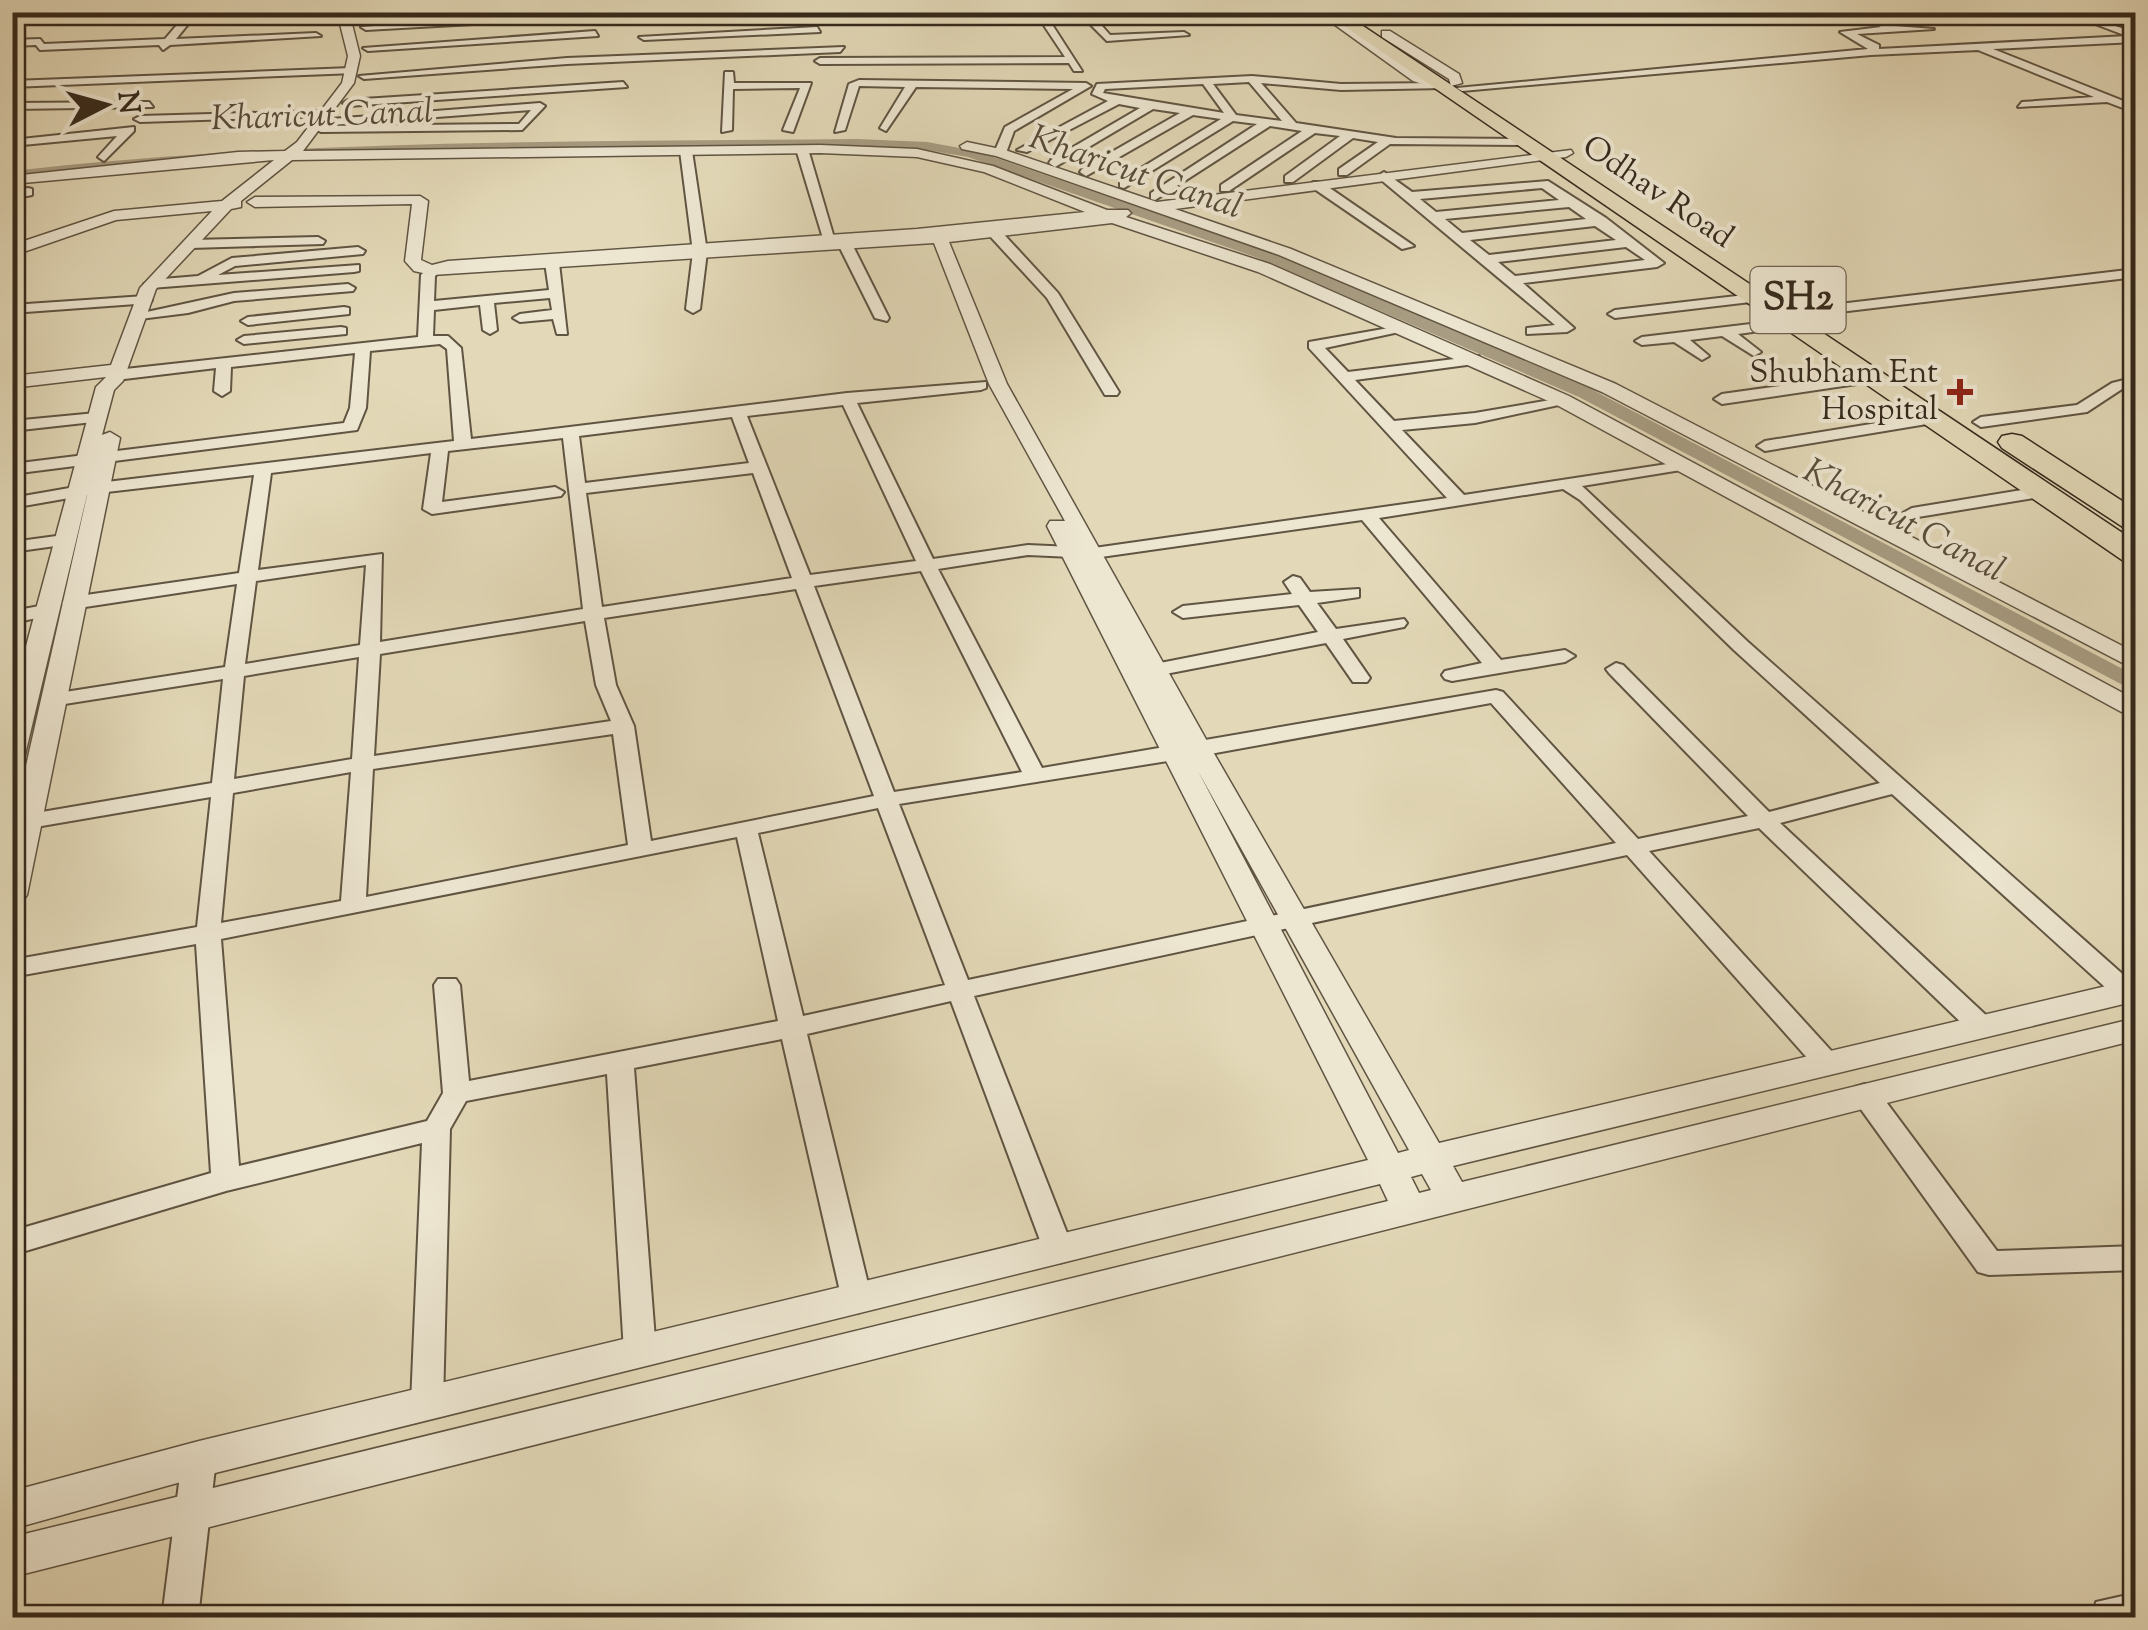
<svg xmlns="http://www.w3.org/2000/svg" width="2148" height="1630" viewBox="0 0 2148 1630" font-family="'Sorts Mill Goudy',serif">
  <style>
    .lines { fill: none; stroke-linecap: round; stroke-linejoin: round }
    .canal { fill: #a89d83; fill-rule: evenodd }
    .minor-casing { stroke: #605543; stroke-width: 4 }
    .tertiary-casing { stroke: #605543; stroke-width: 3 }
    .primary-casing { stroke: #35291c; stroke-width: 3 }
    .minor { fill: #ede6d1; fill-rule: evenodd }
    .tertiary { fill: #ede6d1; fill-rule: evenodd }
    .primary { fill: #e3d9b8; fill-rule: evenodd }
    .poi-dot { fill: #8f2418; stroke: #ede6d1; stroke-width: 4 }
    .labels { text-anchor: middle; dominant-baseline: central; stroke-width: 8; stroke-linejoin: round; paint-order: stroke }
    .far-street-label { font-size: 32px; fill: #35291c; stroke: #ede6d1 }
    .far-poi-label { font-size: 32px; fill: #35291c; stroke: #ede6d1; text-anchor: end }
    .far-water-label { font-size: 35px; font-style: italic; fill: #584c3b; stroke: #ede6d1 }
    .shield { fill: #ede6d1; stroke: #6c6252; stroke-width: 2.5 }
    .shield-label { font-size: 38px; font-weight: bold; fill: #35291c }
  </style>
  <rect width="100%" height="100%" fill="#e3d9b8"/>
  <filter id="stains"><feTurbulence type="fractalNoise" baseFrequency=".002" numOctaves="4"/><feColorMatrix values="0 0 0 0 .2 0 0 0 0 .09 0 0 0 0 .02 0 0 0 .5 -.17"/></filter>
  <radialGradient id="worn" r=".72"><stop offset=".6" stop-color="#630" stop-opacity="0"/><stop offset="1" stop-color="#630" stop-opacity=".3"/></radialGradient>
  <g class="lines">
    <!-- canal -->
    <path class="canal" d="M857,139l70,3 49,9 292,101 323,137 545,287v16l-557,-295 -321,-139 -290,-101 -41,-7 -70,-3c-282,3 -564,0 -845,32v-8c281,-32 563,-29 845,-32z"/>
    <defs>
      <path id="minor" d="M188,12h10l-22,27 140,-6 5,3 -151,9 -7,5 -4,-5 -119,5 -4,-5 -24,1v-6l28,-1 4,5 121,-5z
        M1035,12h9l38,59h-8l-5,-8 -249,1 -5,-3 5,-3 245,-1z
        M1100,12h83l-88,6 15,17 74,-3 5,3 -82,6 -22,-22 -30,-2z
        M1652,12h9l1,1 -5,3z
        M1851,12h13l31,14 39,3 -77,5 22,11v4l248,-13 -64,-24h14l55,20 4,10 -143,7 143,57v7l-29,-11 -89,5 4,-5 72,-5 -116,-47 -107,5 -409,36 -5,-3 411,-39 -28,-17 41,-5z
        M506,17l3,5 -143,8 -5,-3z
        M817,27l3,5 -176,8 -5,-3z
        M595,31l3,5 -230,15 -5,-3z
        M844,47l-4,5 -273,12 -203,15 -5,-3 208,-18z
        M351,68l4,5 -343,14v-6z
        M725,72h8l1,11h77l-18,49 -10,-2 17,-42 -67,1 -1,41 -10,2z
        M1252,76l89,8 100,-1 4,5 -104,2 -80,-7 35,40 100,15 127,1 6,3 -6,3 -133,-1 -43,31h-8v-6l39,-27 -25,-4 -60,44h-8v-6l55,-40 -25,-3 -86,58h-8v-6l81,-54 -32,-5 -115,74 -4,-1v-6l106,-69 -24,-3 -109,67 -4,-1v-6l101,-62 -28,-4 -107,61 -6,-4 2,-3 98,-56 -27,-4 -98,58 -6,-4 2,-3 89,-52 -21,-4 -92,48 -10,-2 91,-49 -16,-7 5,-10zM1249,82l33,39 -46,-6 -23,-31zM1203,84l21,29 -121,-20 2,-4z
        M859,80l227,3 5,3 -77,45 -8,22 -6,3 -6,-3 11,-26 68,-38 -157,-2 -30,44 -6,-3 25,-41 -46,-1 -14,44 -10,2 14,-48z
        M623,82l4,5 -279,19 -5,-3 5,-3z
        M149,102l4,5 -141,2v-6z
        M540,103l5,3 -23,24 -201,2 -6,-3 6,-3 198,-2 12,-14 -200,15 -6,-3 6,-3z
        M324,111l4,5 -188,6 -6,-3 6,-3z
        M134,127v4l-30,30 -6,-4 19,-21 -105,10v-6z
        M802,146l6,3 29,99 -12,-3 -29,-96z
        M686,148l6,3 15,101 -7,57 -7,4 -7,-4 7,-57 -13,-101z
        M1384,172l28,20 136,-11 58,37 58,45 -7,4 -134,16 51,45 -7,4 -40,2v-6l28,-3 -175,-146 -2,-3zM1542,188l17,12 -123,12 -16,-13zM1569,207l17,12 -124,14 -17,-14zM1595,226l21,14 -127,15 -19,-15zM1626,247l19,13 -130,16 -17,-14z
        M1313,182h8l93,64 -12,3 -89,-61z
        M28,188l4,1v6l-20,4v-8z
        M988,228h10l60,65 61,99 -2,3h-12l-58,-97 -59,-64z
        M318,237l7,4 -2,3 -132,4 -7,-4 7,-4z
        M845,240l7,4 37,74 -2,3 -12,-3 -37,-74z
        M358,247l7,4 -2,3 -128,12 -17,9 141,-10v6l-5,1 -203,16 -7,-4 7,-4 47,-4 34,-18z
        M552,259l7,4 8,71h-10l-4,-15 -33,3 -7,-4 7,-4 32,-4 -2,-12 -56,5 3,27 -7,4 -7,-4 -3,-25 -46,5 -1,26h15l13,12 10,91 376,-46 139,-11v6l-5,2 -124,13 76,156 95,-14 66,3 353,-50 -138,-150v-6l97,-17 7,4 -88,19 23,24 131,-16v6l-5,2 -119,16 39,41 81,-8 93,-16v6l-93,20 -73,7 62,65 223,-34v8l-6,1 -99,16 166,156 388,344v24l-9,-3 -235,-213 -112,29 210,196 4,7 -4,7h-18l-213,-205 -110,23 186,204 4,7 -4,7 -9,3 -9,-3 -190,-214 -653,141 100,255 -5,9 -10,3 -10,-3 -5,-9 -93,-250 -144,33 65,266 -4,9 -11,4 -11,-4 -4,-9 -60,-261 -148,29 22,284 -5,9 -11,4 -11,-4 -5,-9 -17,-278 -141,27 -16,28 -7,275 -5,10 -11,4 -11,-4 -5,-10 11,-261 -196,48 -214,64v-24l199,-58 -15,-229 -184,33v-17l185,-33 14,-130 -181,31 -11,-7 11,-7 182,-31 11,-104 -171,27 -10,-6 10,-6 173,-27 12,-83 -165,25 -10,-6 10,-6 167,-24 15,-98 -156,18 -86,15v-10l86,-15 356,-42 -7,-92 -7,-5 -70,7 -4,57 -9,22 -345,44v-10l332,-41 6,-15 5,-55 -124,14 -1,24 -8,5 -8,-5 2,-23 -100,12 -8,-5 8,-5 302,-33 3,-62 8,-8 12,3 -6,6 -1,25 115,-11 -4,-27zM843,405l73,156 -106,14 -63,-159zM732,417l17,46 -164,20 -6,-47zM563,438l20,171 -203,33 2,-88 -124,16 13,-97 160,-20 -8,56 9,5 129,-18 3,-4 -9,-5 -113,15 6,-51zM753,473l39,105 -190,29 -16,-114zM1563,489l17,11 154,150 146,133 -111,29 -146,-147 -7,-2 -10,6 3,4 139,143 -110,23 -135,-147 -7,-2 -454,78 -104,-199 90,-14 66,3 268,-38 120,143 -37,8 -3,4 3,4 7,2 113,-19 10,-6 -10,-6 -64,10 -122,-142zM366,565l-6,80 -115,19 11,-83zM921,571l101,201 -128,20 -80,-206zM796,589l78,207 -223,45 -17,-115 -18,-41 -12,-67zM585,621l11,64 15,36 -237,35 6,-102zM359,657l-7,102 -118,20 10,-103zM1491,703l125,140 -648,137 -69,-176 300,-48zM613,734l15,111 -262,52 7,-128zM351,772l-10,129 -120,22 12,-130zM878,808l67,177 -142,31 -45,-183zM737,837l41,184 -309,60 -9,-96 -4,-6h-18l-4,6 9,108 -16,28 -188,45 -18,-227z
        M2136,269v8l-322,38 -7,-4 7,-4z
        M348,284l7,4 -2,3 -119,10 -46,12 -48,6 -7,-4 101,-22z
        M1754,294l5,1v6l-144,17 -7,-4 7,-4z
        M145,296l7,4 -2,3 -138,10v-8z
        M344,307l5,1v6l-101,11 -7,-4 7,-4z
        M1792,319l7,4 -2,3 -59,8 23,18 -7,4 -32,-20 -32,4 19,16 -7,4 -28,-18 -32,3 -7,-4 7,-4z
        M341,327l5,1v6l-102,10 -7,-4 7,-4z
        M1872,373l8,5 -3,3 -155,23 -8,-5 8,-5z
        M2136,377v9l-14,3 -35,23 -106,15 -8,-5 8,-5 96,-12 35,-22z
        M96,413l6,2v6l-90,10v-10z
        M1933,414l6,2v6l-174,29 -8,-5 8,-5z
        M2040,487l6,1v8l-134,22 -9,-5 9,-5z
        M64,535l6,1v8l-58,8v-10z
        M1293,576l7,2 10,14 49,-3v8l-42,6 19,26 68,-10 3,4 -3,4 -61,12 27,39 -3,4h-14l-27,-39 -171,33 -10,-6 10,-6 163,-32 -19,-27 -116,13 -10,-6 10,-6 109,-12 -8,-12z
        M45,605l10,6 -3,4 -40,8v-12z
        M1865,1084l10,3 122,164 139,-5v24l-147,5 -11,-3 -123,-171 -4,-7 4,-7z
        M199,1444l12,4 5,11 -18,159h-36l20,-159 5,-11z
        M2136,1593v25h-43l3,-16z"/>
      <path id="tertiary" d="M191,12l-5,3 -174,5v-6z
        M337,12h12l11,44 -6,27 -51,68 517,-6 97,4 76,17 114,44h21l3,3 -5,4 144,47 299,132 567,304v17l-9,-2 -572,-311 -297,-132 -146,-49 -163,19 58,142 205,366 227,393 697,-164v22l-683,165 9,16 674,-164v22l-2124,537v-40l1376,-336 -8,-17 -1181,293 -187,52v-38l187,-50 1169,-281 -321,-634 3,-5h15l-76,-137 -55,-141 -502,32 -18,-4 -9,-10 7,-57 -157,3 -8,-5 8,-5 165,-1 8,5 -7,59 11,5 16,-4 469,-32 168,-17 -101,-40 -67,-15 -97,-4 -528,7 -51,41v6l-10,2 -75,80 -33,92 -9,9 -12,45 8,-3 10,6 -93,457 -5,7 -10,2v-76l79,-350 -66,277 -13,8v-65l84,-311 10,-10 -94,11v-12l99,-11 29,-77 72,-77 -96,9 -104,36v-11l102,-34 108,-10 52,-41 -262,24v-8l226,-24 47,-1 12,-9 45,-59 6,-27zM1198,771l211,379 -11,3zM1422,1174l9,16 -12,3 -8,-16z
        M1317,12h13l93,63 24,11 -6,4 -28,-9z
        M1382,31h8l69,43 3,9 -11,3 -2,-7 -67,-42z
        M967,142l38,8 152,52 414,-52 2,3 -7,4 -391,52 116,40 325,135 520,269v17l-534,-278 -323,-137 -283,-99 -34,-7 -2,-3z"/>
      <path id="primary" d="M1324,12h18l794,530v23l-11,-3z
        M2012,434l10,2 114,74v22l-10,-3 -124,-81 -4,-6 4,-6z"/>
    </defs>
    <!-- minor casing -->
    <use href="#minor" class="minor-casing"/>
    <!-- tertiary casing -->
    <use href="#tertiary" class="tertiary-casing"/>
    <!-- primary casing -->
    <use href="#primary" class="primary-casing"/>
    <!-- minor -->
    <use href="#minor" class="minor"/>
    <!-- tertiary -->
    <use href="#tertiary" class="tertiary"/>
    <!-- primary -->
    <use href="#primary" class="primary"/>
  </g>
  <!-- markers -->
  <path class="poi-dot" d="M1955 377h10v10h10v10h-10v10h-10v-10h-10v-10h10z"/>
  <g class="labels">
    <!-- far-street labels -->
    <g class="far-street-label">
      <text transform="translate(1657 193) rotate(34)">Odhav Road</text>
    </g>
    <!-- far-poi labels -->
    <g class="far-poi-label">
      <text x="1938" y="374">Shubham Ent<tspan x="1938" dy="37">Hospital</tspan></text>
    </g>
    <!-- far-water labels -->
    <g class="far-water-label">
      <text transform="translate(322 117) rotate(-2)">Kharicut Canal</text>
      <text transform="translate(1135 174) rotate(19)">Kharicut Canal</text>
      <text transform="translate(1903 522) rotate(28)">Kharicut Canal</text>
    </g>
    <!-- shield labels -->
    <rect class="shield" x="1750.5" y="267" width="95" height="66" rx="8"/>
    <g class="shield-label">
      <text x="1798" y="300">SH2</text>
    </g>
  </g>
  <!-- margin -->
  <rect width="2148" height="1630" fill="none" stroke="#e3d9b8" stroke-width="50"/>
  <rect x="15" y="15" width="2118" height="1600" fill="none" stroke="#35291c" stroke-width="5"/>
  <rect x="25" y="25" width="2098" height="1580" fill="none" stroke="#35291c" stroke-width="2.5"/>
  <!-- north arrow -->
  <g transform="translate(105 105) rotate(84)" stroke="#ede6d1" stroke-width="8" paint-order="stroke">
  <path d="M0-8L18 38L0 25L-18 38Z" fill="#35291c"/>
  <text y="-15" font-size="28" font-weight="bold" text-anchor="middle" fill="#35291c">N</text>
  </g>
  <rect width="100%" height="100%" filter="url(#stains)"/>
  <rect width="100%" height="100%" fill="url(#worn)"/>
</svg>
